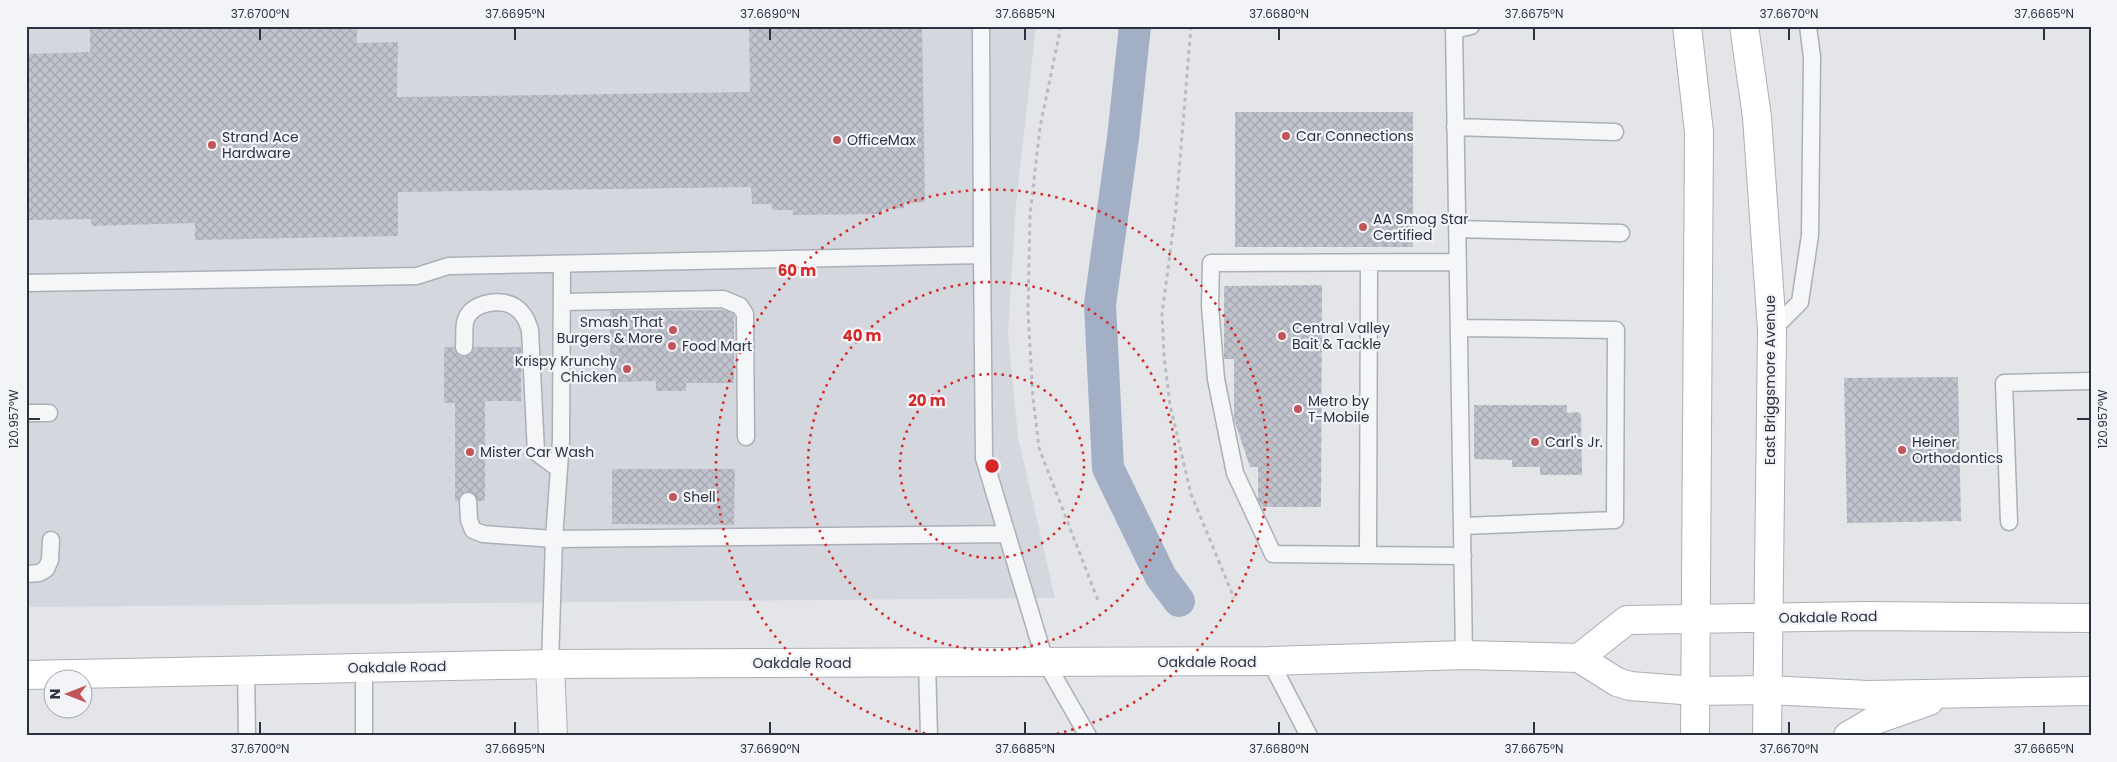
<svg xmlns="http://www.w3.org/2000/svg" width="2117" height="762" viewBox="0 0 2117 762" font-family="Poppins,sans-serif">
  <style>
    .built { fill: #d5d7de }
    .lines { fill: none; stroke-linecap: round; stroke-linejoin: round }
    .canal { stroke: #a2afc5; stroke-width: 32 }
    .building { fill: url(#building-cross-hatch) }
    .service-casing { stroke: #acafb6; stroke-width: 19 }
    .minor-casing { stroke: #acafb6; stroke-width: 30 }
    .secondary-casing { stroke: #acafb6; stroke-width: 30 }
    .path { stroke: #b9bbc1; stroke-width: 3; stroke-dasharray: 4 4; stroke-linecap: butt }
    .service { stroke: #f5f6f8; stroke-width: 16 }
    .minor { stroke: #f5f6f8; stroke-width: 28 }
    .secondary { stroke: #fff; stroke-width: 28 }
    .ticks { fill: none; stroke: #2c3140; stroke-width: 2 }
    .ring { fill: none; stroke: #d62828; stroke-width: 2.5; stroke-dasharray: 2.5 5 }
    .poi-dot { fill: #c0565a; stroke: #f2f4f7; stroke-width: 2 }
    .labels { text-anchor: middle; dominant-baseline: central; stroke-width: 4.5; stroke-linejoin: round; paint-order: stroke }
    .poi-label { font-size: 14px; fill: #2c3140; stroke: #f2f4f7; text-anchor: start }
    .street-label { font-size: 14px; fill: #2c3140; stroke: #f2f4f7 }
    .centre { fill: #d62828; stroke: #f2f4f7; stroke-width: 2.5 }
    .ring-label { font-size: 15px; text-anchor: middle; font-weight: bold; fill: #d62828; stroke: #f2f4f7; stroke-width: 4.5; stroke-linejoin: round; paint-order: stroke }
    .neatline { fill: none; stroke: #2c3140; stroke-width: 2 }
    .ticks-label { font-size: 12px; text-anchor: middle; fill: #2c3140 }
  </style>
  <defs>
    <pattern id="building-cross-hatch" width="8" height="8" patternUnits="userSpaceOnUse" patternTransform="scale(1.25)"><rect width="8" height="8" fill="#c0c3cc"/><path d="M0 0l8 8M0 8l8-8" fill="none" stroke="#a5a8b0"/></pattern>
  </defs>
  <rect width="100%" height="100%" fill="#e3e5e9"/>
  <!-- built -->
  <path class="built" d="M26,26h1010l-20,178 -8,129 10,104 37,161 -1029,9z"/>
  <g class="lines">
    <!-- canal -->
    <path class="canal" d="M1135,26l-12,112 -23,166 8,164 53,109 18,24"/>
  </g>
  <!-- building -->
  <path class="building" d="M90,26h267v17l41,-1 -1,55 353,-5 -1,-66h173l3,176 -21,1v5l-22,1v5l-89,1v-5h-21v-6h-20l-1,-17 -353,5v44l-203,4v-17l-103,3 -1,-7 -65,1v-166l64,-2z
    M1351,26h59v3h-59z
    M1235,112h178v135h-178z
    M1322,285l-1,222h-58l-5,-4v-36h-8l-16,-48v-60h-10v-73z
    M734,310v73h-48v8h-30v-10l-46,1v-71z
    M444,347h77v54h-36v100h-30v-98h-11z
    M1958,377l3,144 -114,2 -3,-145z
    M1474,405h93v8l11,-1 3,2 1,61h-42v-8h-28v-7l-38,-1z
    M612,469h123l-1,56 -122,-1z"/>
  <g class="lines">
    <defs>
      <path id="service" d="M981,26l1,229
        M1454,26l10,629
        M1454,30l17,-4
        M1455,127l160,5
        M1457,229l164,4
        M1458,262l-247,1 -1,43 6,73 19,94 38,81 190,2
        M26,283l391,-7 31,-10 534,-11 2,203 61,203 43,75
        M562,302l161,-3 17,7 5,8 1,123
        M1459,328l157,2 -1,190 -153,6
        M1772,330l28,-28 10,-67 2,-178 -4,-31
        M464,347c1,-8 -1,-20 2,-28 7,-17 35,-21 49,-12 9,6 12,14 15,23l6,122 23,17
        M26,413h23
        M468,501l1,19 4,10 10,4 71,5 452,-5
        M2009,522l-5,-139 87,-2
        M1368,555l1,-292
        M26,574l13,-1 7,-4 4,-9 1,-20
        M1270,661l39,75
        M927,662l2,74
        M550,664l4,-125 7,-99 1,-176
        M364,668v68
        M246,670l1,66"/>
      <path id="minor" d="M550,664l3,72"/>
      <path id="secondary" d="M1687,26l12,106 -4,604
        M1744,26l13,91 15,213 -5,406
        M1579,658l48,-38 240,-4 224,2
        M26,675l524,-11 720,-3 194,-6 115,3 38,24 13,4 65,5 72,-1 101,5 223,-4
        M1848,736l27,-16 54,-19"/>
    </defs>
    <!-- service casing -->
    <use href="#service" class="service-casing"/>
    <!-- minor casing -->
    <use href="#minor" class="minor-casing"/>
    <!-- secondary casing -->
    <use href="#secondary" class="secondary-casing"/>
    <!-- path -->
    <path class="path" d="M1061,26l-21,101 -10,88 -2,97 5,86 6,50 60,155
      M1191,26l-15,182 -14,106 2,42 6,49 21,89 43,104"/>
    <!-- service -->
    <use href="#service" class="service"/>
    <!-- minor -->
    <use href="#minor" class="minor"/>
    <!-- secondary -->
    <use href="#secondary" class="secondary"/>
  </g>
  <!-- ticks -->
  <path class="ticks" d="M260,28v12M515,28v12M770,28v12M1025,28v12M1279,28v12M1534,28v12M1789,28v12M2044,28v12M28,419h12M2077,419h13M260,722v12M515,722v12M770,722v12M1025,722v12M1279,722v12M1534,722v12M1789,722v12M2044,722v12"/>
  <!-- distance rings -->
  <g class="ring">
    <circle cx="992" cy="466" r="92"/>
    <circle cx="992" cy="466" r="184"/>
    <path d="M932 735A276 276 0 1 1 1052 735"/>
  </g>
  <!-- markers -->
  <g class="poi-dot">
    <circle cx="1286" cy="136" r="5"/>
    <circle cx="837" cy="140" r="5"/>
    <circle cx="212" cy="145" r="5"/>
    <circle cx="1363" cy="227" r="5"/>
    <circle cx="673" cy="330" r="5"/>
    <circle cx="1282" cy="336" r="5"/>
    <circle cx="672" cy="346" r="5"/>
    <circle cx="627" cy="369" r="5"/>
    <circle cx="1298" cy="409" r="5"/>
    <circle cx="1535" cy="442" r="5"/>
    <circle cx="1902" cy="450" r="5"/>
    <circle cx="470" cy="452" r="5"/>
    <circle cx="673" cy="497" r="5"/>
  </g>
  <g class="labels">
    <!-- poi labels -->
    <g class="poi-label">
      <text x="1296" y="136">Car Connections</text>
      <text x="222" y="137">Strand Ace<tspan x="222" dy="16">Hardware</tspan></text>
      <text x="847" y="140">OfficeMax</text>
      <text x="1373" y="219">AA Smog Star<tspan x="1373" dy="16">Certified</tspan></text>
      <text x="663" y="322" text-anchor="end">Smash That<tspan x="663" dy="16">Burgers &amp; More</tspan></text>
      <text x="1292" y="328">Central Valley<tspan x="1292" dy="16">Bait &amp; Tackle</tspan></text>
      <text x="682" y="346">Food Mart</text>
      <text x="617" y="361" text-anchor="end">Krispy Krunchy<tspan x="617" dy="16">Chicken</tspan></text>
      <text x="1308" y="401">Metro by<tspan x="1308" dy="16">T-Mobile</tspan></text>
      <text x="1545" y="442">Carl's Jr.</text>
      <text x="1912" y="442">Heiner<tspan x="1912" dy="16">Orthodontics</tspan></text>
      <text x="480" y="452">Mister Car Wash</text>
      <text x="683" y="497">Shell</text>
    </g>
    <!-- street labels -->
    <g class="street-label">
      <text transform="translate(1770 380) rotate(-90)">East Briggsmore Avenue</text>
      <text transform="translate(1828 617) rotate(-1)">Oakdale Road</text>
      <text x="1207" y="662">Oakdale Road</text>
      <text x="802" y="663">Oakdale Road</text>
      <text transform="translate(397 667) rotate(-1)">Oakdale Road</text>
    </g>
  </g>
  <circle cx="992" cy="466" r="8" class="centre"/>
  <g class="ring-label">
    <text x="797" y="276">60 m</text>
    <text x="862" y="341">40 m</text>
    <text x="927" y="406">20 m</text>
  </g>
  <!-- border -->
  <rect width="2117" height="762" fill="none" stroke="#f2f4f7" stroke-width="55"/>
  <!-- north arrow -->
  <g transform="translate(68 694) rotate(270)"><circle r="24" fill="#f2f4f7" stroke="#a3a6ae"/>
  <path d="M0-4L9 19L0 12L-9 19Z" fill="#c0565a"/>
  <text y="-8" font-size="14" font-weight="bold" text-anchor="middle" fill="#2c3140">N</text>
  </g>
  <rect x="28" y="28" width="2062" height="706" class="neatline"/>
  <g class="ticks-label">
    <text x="260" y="18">37.6700°N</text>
    <text x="515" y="18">37.6695°N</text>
    <text x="770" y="18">37.6690°N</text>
    <text x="1025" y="18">37.6685°N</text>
    <text x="1279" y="18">37.6680°N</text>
    <text x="1534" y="18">37.6675°N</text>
    <text x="1789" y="18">37.6670°N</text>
    <text x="2044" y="18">37.6665°N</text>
    <text transform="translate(2103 419) rotate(-90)" y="4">120.957°W</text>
    <text transform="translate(14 419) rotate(-90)" y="4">120.957°W</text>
    <text x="260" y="753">37.6700°N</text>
    <text x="515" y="753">37.6695°N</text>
    <text x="770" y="753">37.6690°N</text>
    <text x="1025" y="753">37.6685°N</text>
    <text x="1279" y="753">37.6680°N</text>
    <text x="1534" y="753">37.6675°N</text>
    <text x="1789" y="753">37.6670°N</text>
    <text x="2044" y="753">37.6665°N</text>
  </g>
</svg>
